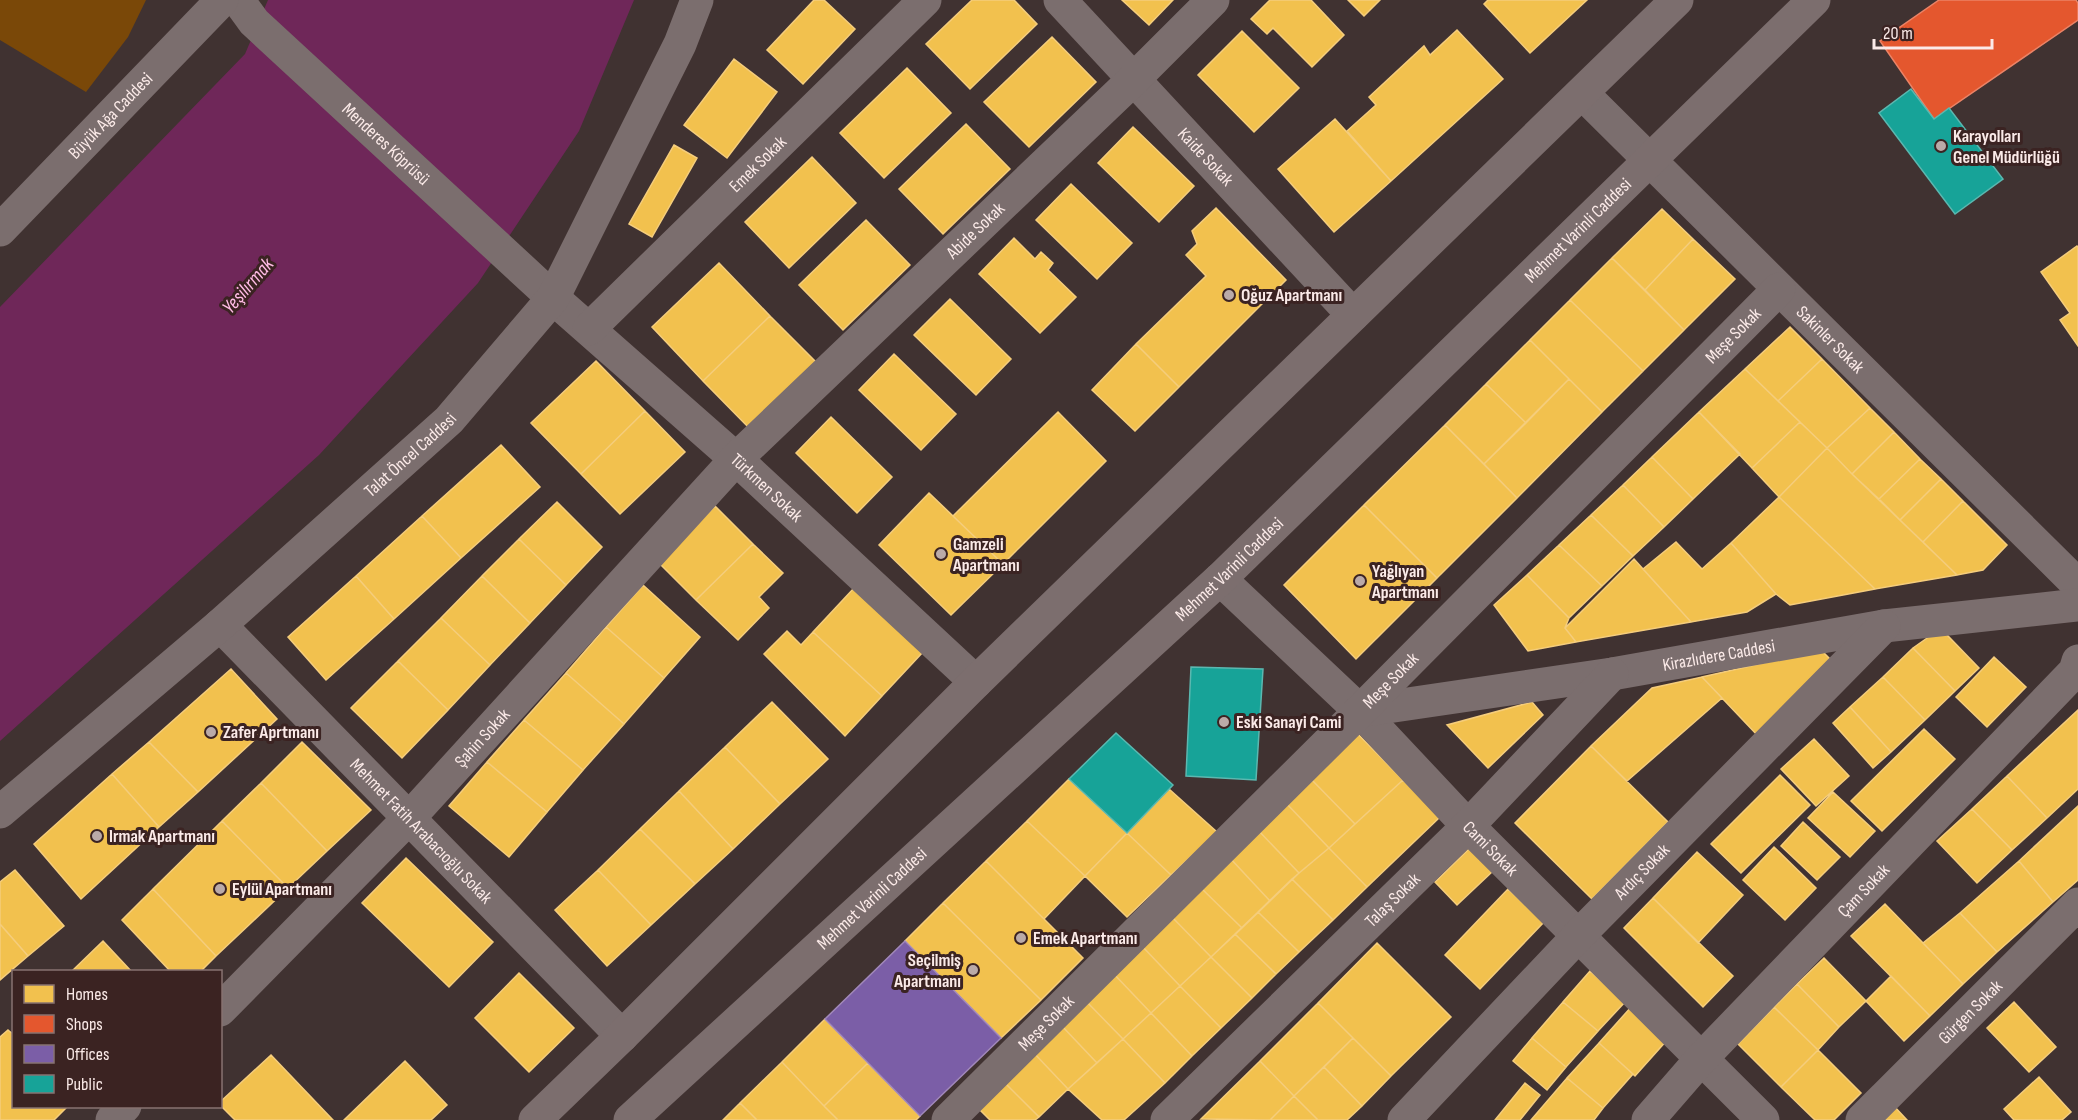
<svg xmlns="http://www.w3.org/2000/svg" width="2078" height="1120" viewBox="0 0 2078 1120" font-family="'Sofia Sans Condensed',sans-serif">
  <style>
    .green { fill: #7a4808 }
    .water { fill: #6f2759 }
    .homes { fill: #f2c14e; stroke: #f5cd7c; stroke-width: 1.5 }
    .shops { fill: #e4572e; stroke: #eb8366; stroke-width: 1.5 }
    .offices { fill: #7b5ea7; stroke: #a188ba; stroke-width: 1.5 }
    .public { fill: #17a398; stroke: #5bb8b0; stroke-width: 1.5 }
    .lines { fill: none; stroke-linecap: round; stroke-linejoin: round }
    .minor { stroke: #7b6e6e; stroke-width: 33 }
    .major { stroke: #7c6e6e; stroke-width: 33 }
    .poi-dot { fill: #baaaa8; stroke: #3b2322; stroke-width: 2 }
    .labels { text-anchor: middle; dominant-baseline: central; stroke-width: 6; stroke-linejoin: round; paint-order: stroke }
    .street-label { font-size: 18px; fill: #fbeae8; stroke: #3b2322 }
    .poi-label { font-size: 18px; font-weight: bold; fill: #fbeae8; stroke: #3b2322; text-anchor: start }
    .water-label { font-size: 20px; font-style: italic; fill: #ffbbe5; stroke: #3b2322 }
  </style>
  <rect width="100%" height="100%" fill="#403231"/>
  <!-- green -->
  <path class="green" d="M0,0h146l-18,37 -42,55 -86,-52z"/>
  <!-- water -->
  <path class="water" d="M268,0h366l-55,131 -101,152 -159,172 -319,286v-434l245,-253z"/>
  <!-- homes -->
  <path class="homes" d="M814,0h10l31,29 -52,55 -36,-34z
    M972,0h42l23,24 -67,65 -44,-45z
    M1122,0h51l-24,25z
    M1270,0h41l33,35 -32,32 -39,-39 -6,6 -16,-15z
    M1348,0h32l-16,16z
    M1488,0h99l-57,53 -46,-49z
    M1457,30l46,49 -112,102 -44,-50 29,-26 -7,-8 55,-51 6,9z
    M1242,31l57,57 -45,44 -56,-57z
    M1052,37l44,45 -67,65 -45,-45z
    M734,59l43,33 -50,66 -43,-33z
    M907,68l44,45 -67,65 -44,-45z
    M1335,119l56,62 -57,51 -56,-63z
    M966,124l44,45 -67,65 -44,-45z
    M1133,127l61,59 -35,36 -61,-59z
    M674,145l23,13 -45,79 -23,-13z
    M812,157l44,46 -67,65 -44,-46z
    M1071,184l61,59 -35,36 -61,-59z
    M1216,208l70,72 -107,107 -43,-43 70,-68 -20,-21 11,-11 -5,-13z
    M1662,209l31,30 -48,51 -33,-32z
    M866,220l44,45 -67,65 -44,-45z
    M1014,238l21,21 6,-7 12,11 -5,7 28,27 -36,36 -61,-59z
    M1693,239l42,40 -51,51 -39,-40z
    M2077,246l1,1v99l-18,-26 10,-7 -29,-41z
    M1612,258l72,72 -41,41 -73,-71z
    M719,263l51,53 -67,65 -51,-54z
    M950,299l61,60 -35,36 -62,-60z
    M1570,300l73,71 -41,41 -72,-72z
    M770,316l50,50 -67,66 -50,-51z
    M1790,327l32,32 -44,42 -33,-32z
    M1530,340l39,39 -43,44 -40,-39z
    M1136,344l43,43 -44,44 -43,-41z
    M894,354l62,60 -35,36 -62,-60z
    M1822,359l48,49 -43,40 -49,-47z
    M596,361l49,50 -64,63 -50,-51z
    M1745,369l55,53 -48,46 -53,-56z
    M1569,379l33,33 -85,86 -33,-34z
    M1486,384l40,39 -42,41 -39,-39z
    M1870,408l24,24 -42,42 -25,-26z
    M645,411l40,41 -65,62 -39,-40z
    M1058,412l48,49 -103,103 -50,-48z
    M1699,412l41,42 -47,45 -41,-42z
    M831,417l61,60 -35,36 -61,-60z
    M1800,422l27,26 -48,49 -27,-29z
    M1445,425l72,73 -80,80 -73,-73z
    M1894,432l26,27 -41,40 -27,-25z
    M501,445l39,42 -79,71 -39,-42z
    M1827,448l25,26 105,101 -82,14 -96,-92z
    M1652,457l41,42 -29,28 -41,-42z
    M1920,459l21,20 -41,41 -21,-21z
    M1941,479l22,22 -40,41 -23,-22z
    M1623,485l41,42 -31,29 -42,-41z
    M929,493l74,71 -52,51 -72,-70z
    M1779,497l96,92 -85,16 -14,-11 -45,-51z
    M1963,501l44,44 -24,25 -26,5 -34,-33z
    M557,502l45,45 -36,38 -47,-46z
    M1364,505l73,73 -81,81 -72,-74z
    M715,506l38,38 -57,56 -37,-37z
    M1591,515l42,41 -31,30 -43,-41z
    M422,516l39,42 -67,61 -38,-43z
    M519,539l47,46 -36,38 -48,-47z
    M1676,542l26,27 29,-26 45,51 -29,18 -56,10 -48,-53z
    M753,544l30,29 -24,24 10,11 -31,32 -42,-40z
    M1559,545l43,41 -33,32 -42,-43z
    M1634,559l57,63 -115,20 -11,-14z
    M1527,575l42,43 -4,10 11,14 -48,9 -34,-46z
    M356,576l38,43 -68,61 -38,-43z
    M482,576l48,47 -40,42 -49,-47z
    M643,585l57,52 -36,41 -58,-51z
    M854,588l69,64 -41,44 -69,-64z
    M441,618l49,47 -42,45 -50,-49z
    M606,627l58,51 -40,46 -58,-51z
    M787,631l14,14 12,-13 69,64 -37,40 -81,-82z
    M1937,631l10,4 32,33 -24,23 -42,-43z
    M1913,648l42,43 -30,29 -42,-43z
    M1821,650l15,15 -77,72 -57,-60z
    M1994,657l32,30 -39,40 -31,-30z
    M398,661l50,49 -46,48 -51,-50z
    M231,669l46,50 -79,73 -49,-50z
    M566,673l58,51 -41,46 -59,-50z
    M1702,677l20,21 -95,83 -36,-35 61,-58z
    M1883,677l42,43 -34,32 -41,-45z
    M772,702l56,57 -48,45 -55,-57z
    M1532,702l11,13 -55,53 -41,-43z
    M1850,707l41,45 -18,16 -40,-45z
    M2078,710v79l-31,29 -40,-42z
    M524,720l59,50 -36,42 -60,-50z
    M1924,729l31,30 -73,72 -31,-30z
    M1356,732l47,48 -48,44 -45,-46z
    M1814,739l35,37 -33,30 -35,-37z
    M149,742l49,50 -39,35 -47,-53z
    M302,742l69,68 -44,41 -66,-68z
    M1591,746l77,76 -76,77 -77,-76z
    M725,747l55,57 -47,45 -54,-58z
    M487,762l60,50 -38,45 -60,-51z
    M112,774l47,53 -78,72 -47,-55z
    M1780,775l30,30 -69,68 -30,-29z
    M2007,776l40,42 -35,32 -40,-41z
    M1310,778l45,46 -26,24 -44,-46z
    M1069,779l58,54 -42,43 -58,-55z
    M1403,780l37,37 -73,70 -38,-39z
    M261,783l66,68 -39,37 -66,-67z
    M1169,789l48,43 -46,43 -44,-42z
    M679,791l54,58 -38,35 -55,-55z
    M1833,792l42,39 -25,26 -42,-39z
    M1285,802l44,46 -30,25 -42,-44z
    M2078,806v74l-25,22 -34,-41z
    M1972,809l40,41 -35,33 -40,-42z
    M222,821l66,67 -72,68 -63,-67z
    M1027,821l58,55 -41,43 -58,-58z
    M1803,822l37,35 -23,23 -36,-34z
    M640,829l55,55 -44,41 -53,-55z
    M1257,829l42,44 -29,28 -41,-44z
    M1127,833l44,42 -44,42 -42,-41z
    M1471,847l22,24 -36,34 -22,-23z
    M1774,847l42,41 -31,32 -42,-40z
    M1329,848l38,39 -34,33 -41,-41z
    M1697,852l46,43 -45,48 -45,-45z
    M1229,857l41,44 -28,27 -43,-42z
    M406,858l87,84 -44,45 -87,-84z
    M986,861l97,97 -42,42 -98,-97z
    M2019,861l34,41 -56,50 -37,-39z
    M15,870l49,56 -36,30 -28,-32v-42z
    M598,870l53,55 -44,41 -52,-56z
    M1292,879l41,41 -34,32 -41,-40z
    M1199,886l43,42 -31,29 -41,-42z
    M153,889l63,67 -16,16h-29l-49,-52z
    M1508,889l36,33 -64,67 -35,-34z
    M1653,898l80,78 -30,31 -79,-79z
    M943,903l98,97 -40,38 -96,-97z
    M1885,904l78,80 -33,32 -79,-80z
    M1258,912l41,40 -23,22 -41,-40z
    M1960,913l37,39 -34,32 -40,-41z
    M1170,915l41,42 -31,29 -40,-42z
    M0,924l28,32 -28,24z
    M1235,934l41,40 -24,24 -41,-41z
    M103,941l29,31h-61z
    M1377,943l74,74 -60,59 -73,-73z
    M1140,944l40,42 -29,27 -39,-41z
    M1211,957l41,41 -31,30 -41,-42z
    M1824,958l42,43 -27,26 -42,-43z
    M1590,971l35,31 -27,29 -35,-29z
    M1112,972l39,41 -28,26 -39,-40z
    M519,973l55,55 -45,44 -54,-54z
    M1891,976l39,40 -26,25 -38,-40z
    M1797,984l42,43 -21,23 -44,-43z
    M1180,986l41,42 -29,28 -41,-43z
    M1084,999l39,40 -26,24 -37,-39z
    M1563,1002l35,29 -32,36 -34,-29z
    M2014,1002l42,45 -27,25 -42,-44z
    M1318,1003l35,35 -59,58 -34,-35z
    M1632,1006l36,33 -33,37 -36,-33z
    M1774,1007l44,43 -37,37 -43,-43z
    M1151,1013l41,43 -27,27 -42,-44z
    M825,1019l43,44 -44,43 -42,-44z
    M1060,1024l37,39 -29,26 -36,-38z
    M8,1030l6,5v71h54l-14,14h-54v-83z
    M1353,1038l38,38 -29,30 -38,-39z
    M1532,1038l34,29 -19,23 -34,-29z
    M1123,1039l42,44 -41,37h-22l-34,-31z
    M1599,1043l34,31 -30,34 -36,-30z
    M1818,1050l43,43 -27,27h-19l-34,-33z
    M1032,1051l36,38 -29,28 -37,-37z
    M271,1055l62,65h-98l-15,-15v-3z
    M405,1061l42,44 -16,15h-87z
    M1260,1061l34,35 -24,24 -69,-1z
    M782,1062l42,44 14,14h-81l-17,-17z
    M868,1063l52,53 -4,4h-78l-14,-14z
    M1324,1067l38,39 -15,14h-29l-24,-24z
    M2039,1077l32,35 -9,8h-48l-10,-11z
    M1567,1078l36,30 -9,12h-63z
    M1002,1080l37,37 -4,3h-45l-14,-14z
    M1525,1083l15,12 -20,25h-25z
    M1294,1096l24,24h-48z
    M740,1103l17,17h-34z
    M1893,1105l14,15h-31z"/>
  <!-- shops -->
  <path class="shops" d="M1939,0h137l2,3v17l-144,99 -54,-78z"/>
  <!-- offices -->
  <path class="offices" d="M905,941l96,97 -81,78 -95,-97z"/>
  <!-- public -->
  <path class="public" d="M1911,89l23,30 15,-11 54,71 -48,35 -76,-101z
    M1191,667l72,2 -7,111 -70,-4z
    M1116,733l57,52 -46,48 -58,-54z"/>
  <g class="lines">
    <!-- minor -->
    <g class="minor">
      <path id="s1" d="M238,0l16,22 299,276 183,161 240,223"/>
      <path id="s2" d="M1060,0l293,315"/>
      <path id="s3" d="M1582,93l496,492"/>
      <path id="s4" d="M0,230l222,-230"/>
      <path id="s5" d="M589,329l336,-329"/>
      <path id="s6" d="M1220,579l140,132 108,115 295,294"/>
      <path id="s7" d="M220,625l402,411"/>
      <path id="s8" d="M1360,711l252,-37 272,-48 194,-21"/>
      <path id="s9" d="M0,812l220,-187 229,-205 104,-122 127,-254 17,-44"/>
      <path id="s10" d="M220,1010l190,-193 326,-358 398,-380 79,-79"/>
      <path d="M112,1120l13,-14"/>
      <path id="s11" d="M948,1120l412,-409 419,-422"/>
      <path id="s12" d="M1167,1120l301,-294 144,-152"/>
      <path id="s13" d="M1404,1120l175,-185 305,-309"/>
      <path id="s14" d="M1648,1120l53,-61 374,-388 3,-10"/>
      <path id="s15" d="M1862,1120l216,-216"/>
    </g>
    <!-- major -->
    <g class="major">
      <path d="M535,1120l87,-84 354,-354 701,-682"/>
      <path id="s16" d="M630,1120l590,-541 594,-579"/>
    </g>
  </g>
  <!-- markers -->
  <g class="poi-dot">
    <circle cx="1941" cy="146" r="6"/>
    <circle cx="1229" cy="295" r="6"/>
    <circle cx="941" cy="554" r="6"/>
    <circle cx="1360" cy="581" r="6"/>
    <circle cx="1224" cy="722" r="6"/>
    <circle cx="211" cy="732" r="6"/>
    <circle cx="97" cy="836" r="6"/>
    <circle cx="220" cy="889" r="6"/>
    <circle cx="1021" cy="938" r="6"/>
    <circle cx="973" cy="970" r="6"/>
  </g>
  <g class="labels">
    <!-- street labels -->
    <g class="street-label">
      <text stroke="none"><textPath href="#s4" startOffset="159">Büyük Ağa Caddesi</textPath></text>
      <text stroke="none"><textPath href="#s1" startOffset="207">Menderes Köprüsü</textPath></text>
      <text stroke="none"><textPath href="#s2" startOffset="214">Kaide Sokak</textPath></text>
      <text stroke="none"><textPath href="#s5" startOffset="236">Emek Sokak</textPath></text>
      <text stroke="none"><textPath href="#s16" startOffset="1300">Mehmet Varinli Caddesi</textPath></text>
      <text stroke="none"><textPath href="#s10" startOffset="1086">Abide Sokak</textPath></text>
      <text stroke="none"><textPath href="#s11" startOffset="1110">Meşe Sokak</textPath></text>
      <text stroke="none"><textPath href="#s3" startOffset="350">Sakinler Sokak</textPath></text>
      <text stroke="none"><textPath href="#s9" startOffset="544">Talat Öncel Caddesi</textPath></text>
      <text stroke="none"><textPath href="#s1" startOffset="720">Türkmen Sokak</textPath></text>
      <text stroke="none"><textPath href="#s16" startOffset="814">Mehmet Varinli Caddesi</textPath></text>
      <text stroke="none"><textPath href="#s8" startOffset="363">Kirazlıdere Caddesi</textPath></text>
      <text stroke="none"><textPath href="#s11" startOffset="624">Meşe Sokak</textPath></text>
      <text stroke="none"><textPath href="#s10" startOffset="378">Şahin Sokak</textPath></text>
      <text stroke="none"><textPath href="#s7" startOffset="288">Mehmet Fatih Arabacıoğlu Sokak</textPath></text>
      <text stroke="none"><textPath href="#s6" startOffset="382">Cami Sokak</textPath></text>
      <text stroke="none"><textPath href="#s13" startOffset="344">Ardıç Sokak</textPath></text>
      <text stroke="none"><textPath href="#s14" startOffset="315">Çam Sokak</textPath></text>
      <text stroke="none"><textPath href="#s16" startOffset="328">Mehmet Varinli Caddesi</textPath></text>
      <text stroke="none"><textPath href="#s12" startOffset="315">Talaş Sokak</textPath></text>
      <text stroke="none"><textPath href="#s15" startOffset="153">Gürgen Sokak</textPath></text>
      <text stroke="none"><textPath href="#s11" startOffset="138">Meşe Sokak</textPath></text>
    </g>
    <!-- poi labels -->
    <g class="poi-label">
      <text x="1953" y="136">Karayolları<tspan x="1953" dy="21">Genel Müdürlüğü</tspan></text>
      <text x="1241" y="295">Oğuz Apartmanı</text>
      <text x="953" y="544">Gamzeli<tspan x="953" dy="21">Apartmanı</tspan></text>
      <text x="1372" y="571">Yağlıyan<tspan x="1372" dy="21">Apartmanı</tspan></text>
      <text x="1236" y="722">Eski Sanayi Cami</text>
      <text x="223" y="732">Zafer Aprtmanı</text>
      <text x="109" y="836">Irmak Apartmanı</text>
      <text x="232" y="889">Eylül Apartmanı</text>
      <text x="1033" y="938">Emek Apartmanı</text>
      <text x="961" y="960" text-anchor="end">Seçilmiş<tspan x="961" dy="21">Apartmanı</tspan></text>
    </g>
    <!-- water labels -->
    <g class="water-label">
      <text transform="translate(248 286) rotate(-49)">Yeşilırmak</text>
    </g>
  </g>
  <!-- legend -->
  <rect x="12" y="970" width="210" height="138" fill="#3b2322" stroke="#887371" stroke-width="1.5"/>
  <rect x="24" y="985" width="30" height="18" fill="#f2c14e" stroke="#887371" stroke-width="1.5"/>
  <text x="66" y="1000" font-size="18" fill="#fbeae8">Homes</text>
  <rect x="24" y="1015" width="30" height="18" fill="#e4572e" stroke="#887371" stroke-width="1.5"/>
  <text x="66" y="1030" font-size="18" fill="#fbeae8">Shops</text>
  <rect x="24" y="1045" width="30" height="18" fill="#7b5ea7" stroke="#887371" stroke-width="1.5"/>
  <text x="66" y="1060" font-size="18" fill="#fbeae8">Offices</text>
  <rect x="24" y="1075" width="30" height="18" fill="#17a398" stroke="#887371" stroke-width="1.5"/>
  <text x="66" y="1090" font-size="18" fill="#fbeae8">Public</text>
  <!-- scale -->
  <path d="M1874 39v9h118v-9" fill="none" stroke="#fbeae8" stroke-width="3"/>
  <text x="1883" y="39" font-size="18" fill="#fbeae8" stroke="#3b2322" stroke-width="4.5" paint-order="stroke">20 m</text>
</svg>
